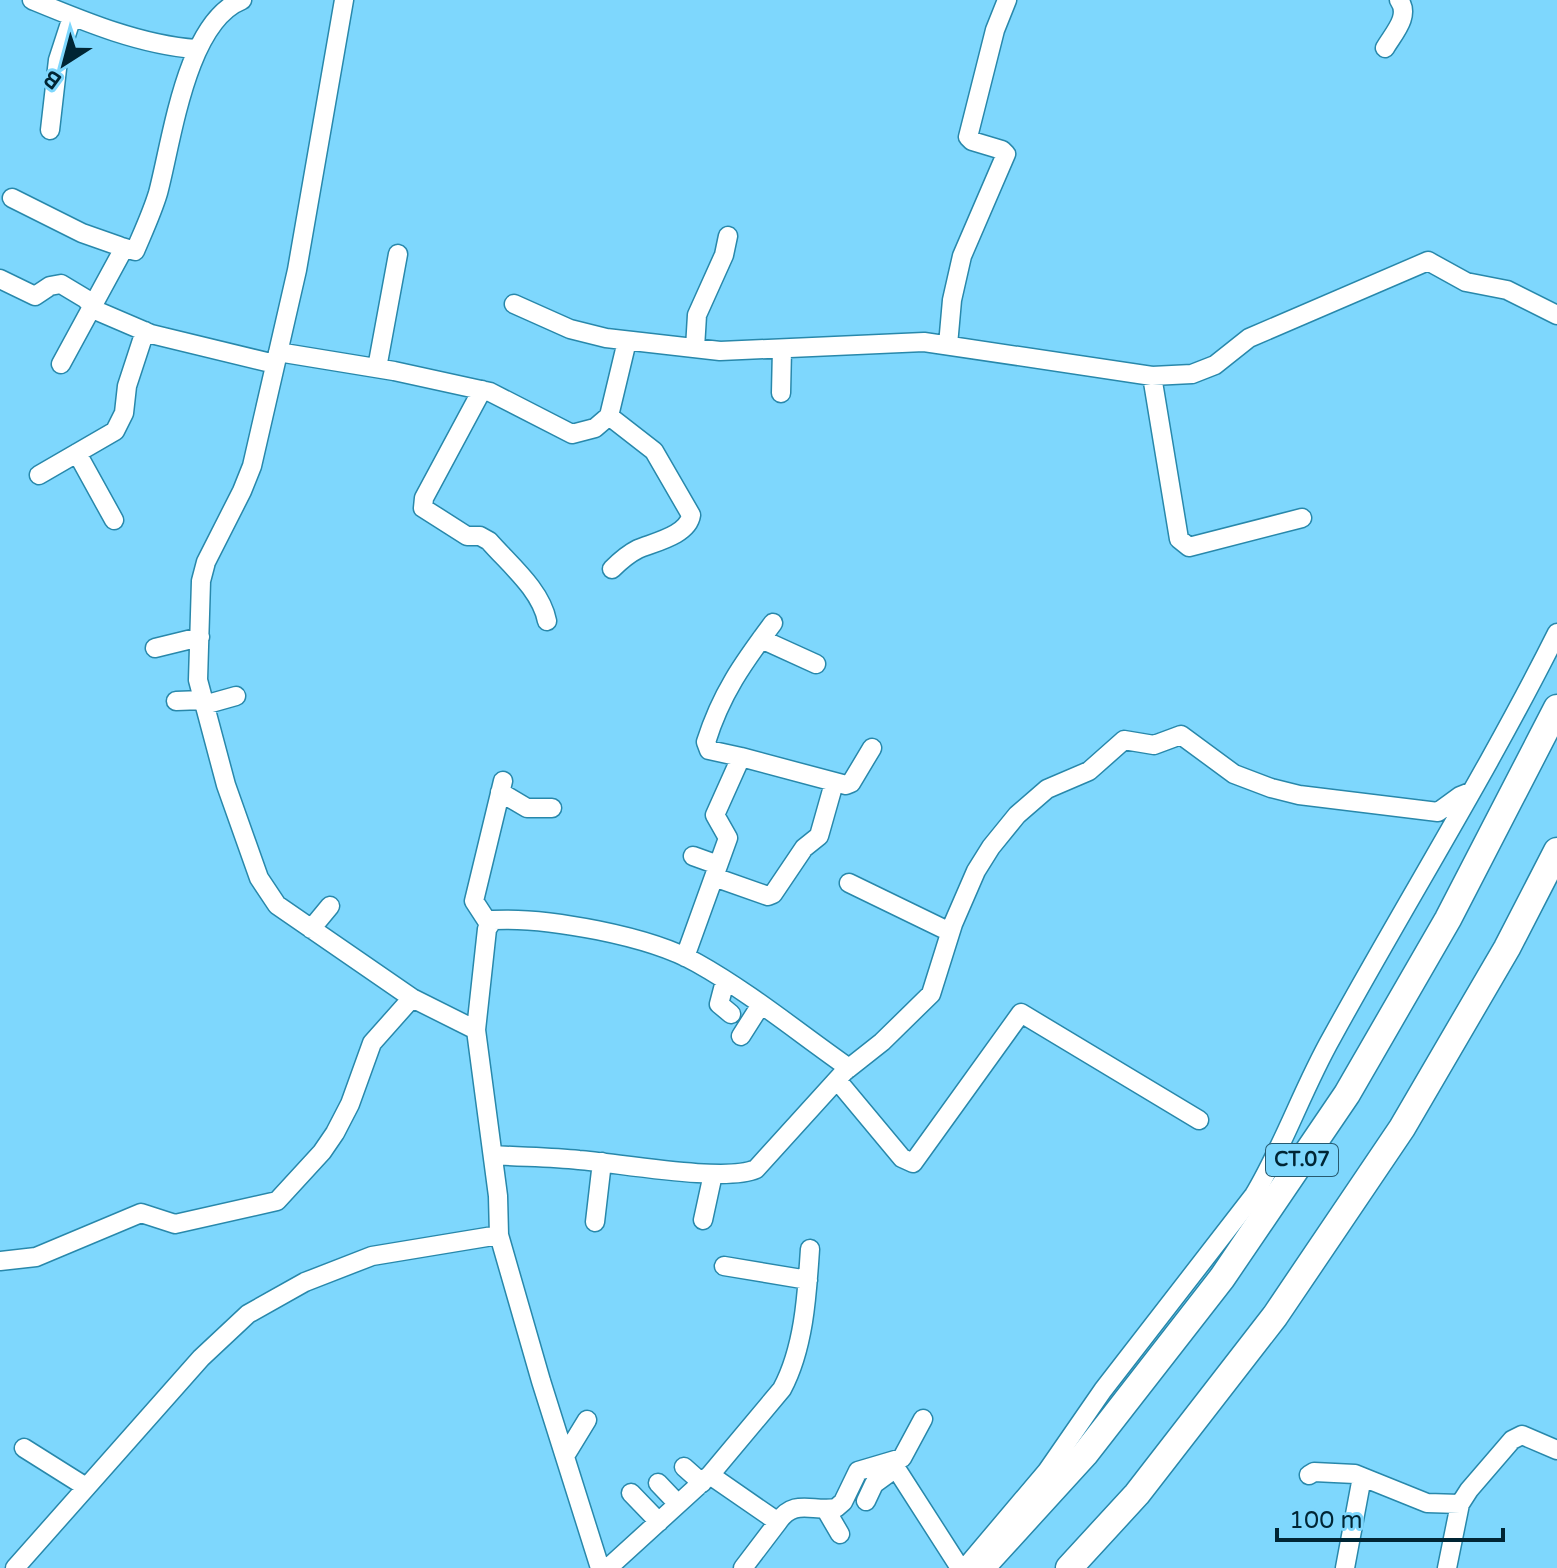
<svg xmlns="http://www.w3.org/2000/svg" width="1557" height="1568" viewBox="0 0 1557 1568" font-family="'Varela Round',sans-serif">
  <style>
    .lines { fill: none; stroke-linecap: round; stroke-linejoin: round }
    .minor-casing { stroke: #2888ab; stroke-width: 21 }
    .highway-casing { stroke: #2888ab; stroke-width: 29 }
    .minor { stroke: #fff; stroke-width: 18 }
    .highway { stroke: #fff; stroke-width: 26 }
    .labels { text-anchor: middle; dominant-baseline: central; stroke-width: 6; stroke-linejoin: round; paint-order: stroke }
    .shield { fill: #7ed7fd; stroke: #265a70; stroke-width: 2 }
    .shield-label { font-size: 20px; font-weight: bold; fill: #002534 }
  </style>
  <rect width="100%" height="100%" fill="#7ed7fd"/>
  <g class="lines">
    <defs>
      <path id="minor" d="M32,0c51,21 108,45 164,49
        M344,0l-47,270 -45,196 -10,25 -36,71 -5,19 -3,99 28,105 33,93 18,27 135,93 64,32 22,166 1,39 42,146 59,187
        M1385,48c8,-14 26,-32 14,-48
        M50,130l8,-70 14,-43
        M12,198l70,35 37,13 4,4 -62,114
        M122,247l13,4c8,-19 17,-38 23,-58 14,-52 28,-171 84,-193
        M0,279l35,17 15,-10 11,-2 25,15 9,11 56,24 124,30
        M514,304l56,25 36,9 114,13 204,-9 228,34 40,-2 23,-9 34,-27 179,-77 38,21 41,8 50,25
        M948,345l4,-45 10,-44 44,-102 -4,-4 -30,-9 -4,-4 27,-107 12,-30
        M695,348l2,-33 27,-60 4,-19
        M278,352l116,19 96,21 82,42 23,-6 14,-12 18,-75
        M377,368l21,-114
        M1152,376l27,163 10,8 113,-29
        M482,390l-58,108 -1,10 44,28h13l9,5c21,24 52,49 58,80
        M781,393l1,-44
        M609,416l45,35 37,64c-3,20 -36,27 -53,34 -10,5 -18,12 -26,20
        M77,453l37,67
        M39,475l76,-44 9,-18 3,-27 18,-55
        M761,639l55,25
        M155,648l45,-11
        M176,701l27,-1
        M204,705l32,-9
        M741,757l105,28 5,-2 21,-35
        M500,792l27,16h25
        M693,856l25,9
        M714,877l54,19 5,-2 31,-46 15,-12 15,-53
        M849,883l101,49
        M489,924l-15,-23 29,-120
        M311,929l19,-23
        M685,957l43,-119 -13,-23 26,-58 -32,-7 -3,-8c15,-48 37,-79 67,-119
        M725,981l-6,23 12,10
        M476,1030l11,-101 6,-9c54,-3 157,16 204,43 52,29 102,70 152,105
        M741,1036l19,-30
        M837,1080l65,78 11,5 108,-150 178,107
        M493,1155c29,2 58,2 86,5 39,3 147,23 177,9l88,-97 38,-30 49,-48 22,-70 23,-53 15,-24 26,-32 30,-26 42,-18 35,-31 30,5 27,-10 53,39 37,14 28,7 139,17 22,-16 10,-4
        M703,1220l10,-46
        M595,1222l7,-60
        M0,1261l36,-4 105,-44 34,11 102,-23 45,-49 13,-19 15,-29 22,-61 40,-45
        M724,1266l84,14
        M24,1448l62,39
        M565,1456l22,-36
        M892,1462l68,106
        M684,1467l18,16
        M710,1475l72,-86c22,-41 25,-94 28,-140
        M1309,1475l5,-3 41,2 72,29 33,1
        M658,1483l20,21
        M631,1493l28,29
        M866,1501l8,-17 22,-16
        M826,1510l14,24
        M15,1568l186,-210 47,-44 57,-32 67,-26 127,-21
        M608,1568l102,-93 68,47c16,-24 34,-10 58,-14l7,-6 15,-31 44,-13 21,-39
        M743,1568l35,-46
        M965,1568l82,-97 56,-81 151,-195c30,-50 49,-107 78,-158 74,-135 156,-266 225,-404
        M1345,1568l17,-91
        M1447,1568l13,-64 9,-14 43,-50 10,-5 35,15"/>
      <path id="highway" d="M981,1568l104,-114 137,-176 125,-184 101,-175 109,-211
        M1069,1568l68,-74 138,-178 127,-188 105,-180 50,-97"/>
    </defs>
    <!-- minor casing -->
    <use href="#minor" class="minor-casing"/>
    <!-- highway casing -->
    <use href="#highway" class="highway-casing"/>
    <!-- minor -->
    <use href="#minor" class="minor"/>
    <!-- highway -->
    <use href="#highway" class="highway"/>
  </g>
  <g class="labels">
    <!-- shield labels -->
    <rect class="shield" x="1266" y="1144" width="72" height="32" rx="6"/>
    <g class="shield-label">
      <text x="1302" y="1160">CT.07</text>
    </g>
  </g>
  <!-- north arrow -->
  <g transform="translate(64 64) rotate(216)" stroke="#7ed7fd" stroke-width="6" paint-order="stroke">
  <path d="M0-6L14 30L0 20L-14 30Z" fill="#002534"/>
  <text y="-12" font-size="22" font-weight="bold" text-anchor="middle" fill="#002534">B</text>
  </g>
  <!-- scale -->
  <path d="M1277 1528v12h226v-12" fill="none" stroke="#002534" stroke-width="4"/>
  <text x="1289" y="1528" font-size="24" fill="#002534" stroke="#7ed7fd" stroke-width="6" paint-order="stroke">100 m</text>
</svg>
